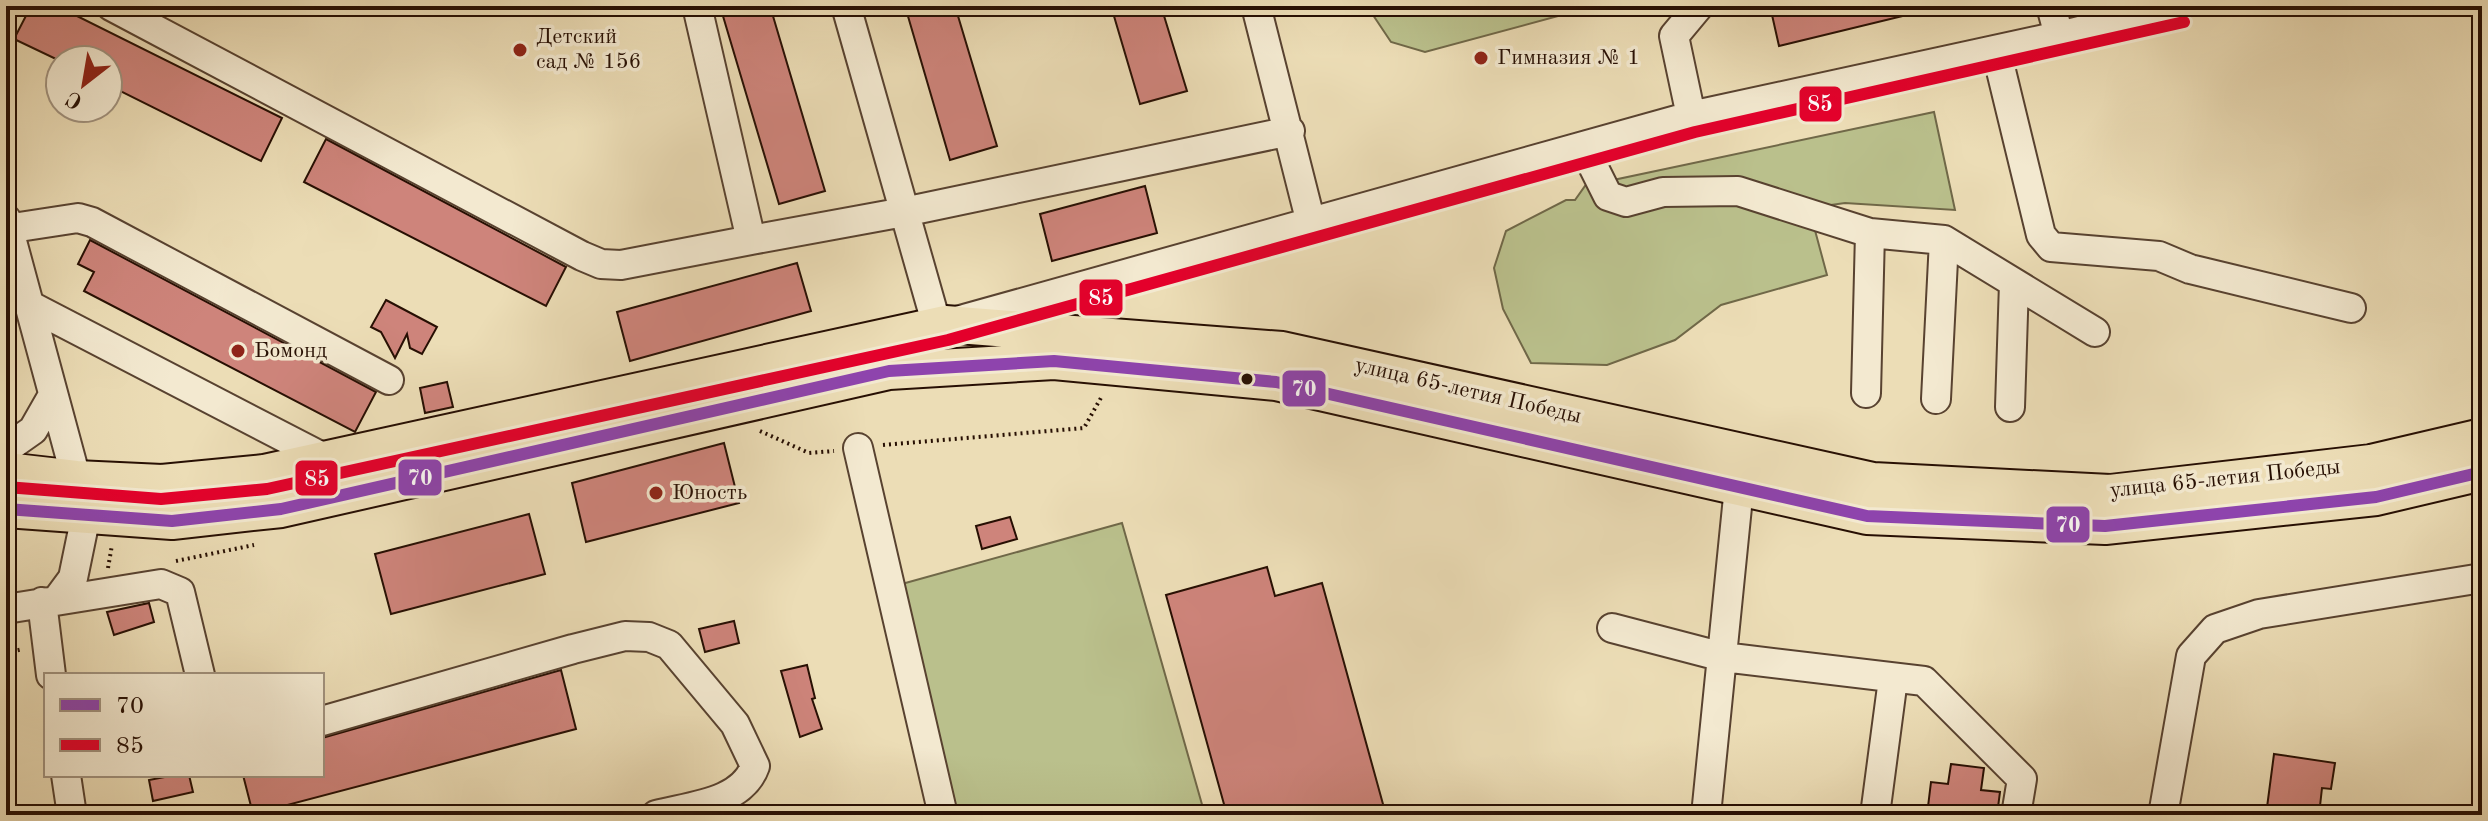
<svg xmlns="http://www.w3.org/2000/svg" width="2488" height="821" viewBox="0 0 2488 821" font-family="'Old Standard TT',serif">
  <style>
    .green { fill: #bac08c; stroke: #706848; stroke-width: 2 }
    .building { fill: #ce847b; stroke: #270f03; stroke-width: 2 }
    .lines { fill: none; stroke-linecap: round; stroke-linejoin: round }
    .minor-casing { stroke: #584230; stroke-width: 32 }
    .major-casing { stroke: #270f03; stroke-width: 40 }
    .path { stroke: #270f03; stroke-width: 4; stroke-dasharray: 2 4; stroke-linecap: butt }
    .minor { stroke: #f3e9d0; stroke-width: 28 }
    .major { stroke: #ecddb6; stroke-width: 36 }
    .bus-1-casing { stroke: #f3e9d0; stroke-width: 18 }
    .bus-2-casing { stroke: #f3e9d0; stroke-width: 18 }
    .bus-1 { stroke: #8e44ad; stroke-width: 12 }
    .bus-2 { stroke: #e4002b; stroke-width: 12 }
    .poi-dot { fill: #8f2418; stroke: #f3e9d0; stroke-width: 3 }
    .bus-dot { fill: #270f03; stroke: #f3e9d0; stroke-width: 3 }
    .labels { text-anchor: middle; dominant-baseline: central; stroke-width: 7; stroke-linejoin: round; paint-order: stroke }
    .poi-label { font-size: 22px; fill: #270f03; stroke: #f3e9d0; text-anchor: start }
    .street-label { font-size: 22px; fill: #270f03; stroke: #f3e9d0 }
    .line-badge { stroke: #f3e9d0; stroke-width: 3 }
    .badge-label { font-size: 22px; text-anchor: middle; font-weight: bold; fill: #fff }
  </style>
  <rect width="100%" height="100%" fill="#ecddb6"/>
  <filter id="stains"><feTurbulence type="fractalNoise" baseFrequency=".0025" numOctaves="4"/><feColorMatrix values="0 0 0 0 .2 0 0 0 0 .09 0 0 0 0 .02 0 0 0 .5 -.17"/></filter>
  <radialGradient id="worn" r=".72"><stop offset=".6" stop-color="#630" stop-opacity="0"/><stop offset="1" stop-color="#630" stop-opacity=".3"/></radialGradient>
  <!-- green -->
  <path class="green" d="M1372,6h223l-170,46 -34,-10 -20,-30z
    M1934,112l21,98 -110,-7 -36,5 18,67 -106,30 -46,35 -68,25 -76,-2 -28,-54 -9,-41 12,-37 60,-31h9l10,-14z
    M1122,523l83,292h-250l-64,-228z"/>
  <!-- building -->
  <path class="building" d="M31,6h26l225,112 -21,43 -153,-76v-25h-50l-44,-21z
    M720,6h50l55,185 -46,13z
    M905,6h50l42,140 -47,14z
    M1111,6h50l26,85 -47,13z
    M1770,6h140l1,8 -132,32z
    M326,139l240,128 -20,39 -242,-124z
    M1145,186l12,47 -105,28 -12,-47z
    M90,240l286,152 -21,40 -271,-141 10,-19 -16,-8z
    M797,263l14,48 -181,50 -13,-49z
    M386,300l51,27 -15,27 -12,-6 -3,-14 -12,24 -14,-26 -10,-5z
    M447,382l6,25 -28,6 -5,-25z
    M724,443l15,60 -153,39 -14,-59z
    M529,514l16,60 -154,40 -16,-60z
    M1010,517l7,22 -35,10 -6,-23z
    M1267,567l8,29 47,-13 64,232h-159l-61,-220z
    M149,603l5,19 -40,13 -7,-23z
    M734,621l5,22 -34,9 -6,-23z
    M807,665l8,33 -3,1 10,30 -22,8 -19,-66z
    M561,670l15,59 -323,85 -10,-39h79v-37z
    M2274,754l61,9 -4,26 -9,-1 -3,27h-53z
    M1951,764l33,4 -3,22 19,2 -3,23h-70l4,-33 17,2z
    M175,775h14l4,17 -40,9 -4,-21z"/>
  <g class="lines">
    <defs>
      <path id="minor" d="M111,6l471,250 19,8 20,1 130,-25 -54,-234
        M846,6l91,320
        M1256,6l55,217
        M2051,6l8,30
        M1996,50l45,185 10,12 108,9 31,13 161,39
        M1691,116l-17,-80 25,-30
        M1583,146l25,50 18,6 37,-10 75,-1 132,42 -4,160
        M6,219l80,296 -13,63 -17,23
        M6,229l72,-11 14,4 297,158
        M1870,233l74,7 -8,159
        M751,240l153,-28 386,-81
        M1944,240l151,92
        M29,305l297,154
        M957,321l734,-205 368,-80 121,-30
        M2010,407l4,-124
        M858,448l85,367
        M6,449l27,-19 20,-35
        M42,602l9,73
        M6,609l155,-25 19,8 20,83
        M1612,628l111,29 201,24 98,98 -6,36
        M322,721l251,-72 52,-13 24,1 20,8 66,79 20,42c-13,37 -64,40 -99,49
        M66,775l6,40
        M1706,815l33,-328
        M1875,815l18,-136
        M2163,815l28,-159 24,-27 44,-15 223,-36"/>
      <path id="major" d="M6,471l70,8 86,4 102,-10 681,-149 337,26 591,131 237,12 261,-30 111,-26
        M6,509l166,12 109,-12 608,-138 165,-10 222,21 591,134 238,10 271,-29 106,-25"/>
    </defs>
    <!-- minor casing -->
    <use href="#minor" class="minor-casing"/>
    <!-- major casing -->
    <use href="#major" class="major-casing"/>
    <!-- path -->
    <path class="path" d="M760,431l49,22 25,-2
      M883,445l201,-17 18,-32
      M176,561l78,-16
      M108,568l4,-23
      M6,653l17,-4
      M2363,815l8,-8
      M2428,815h1"/>
    <!-- minor -->
    <use href="#minor" class="minor"/>
    <!-- major -->
    <use href="#major" class="major"/>
    <defs>
      <path id="bus-1" d="M6,509l166,12 109,-12 608,-138 165,-10 222,21 591,134 238,10 271,-29 106,-25"/>
      <path id="bus-2" d="M6,487l155,12 106,-10 681,-149 747,-208 489,-110"/>
    </defs>
    <!-- bus-1 casing -->
    <use href="#bus-1" class="bus-1-casing"/>
    <!-- bus-2 casing -->
    <use href="#bus-2" class="bus-2-casing"/>
    <!-- bus-1 -->
    <use href="#bus-1" class="bus-1"/>
    <!-- bus-2 -->
    <use href="#bus-2" class="bus-2"/>
  </g>
  <!-- markers -->
  <g class="poi-dot">
    <circle cx="520" cy="50" r="8"/>
    <circle cx="1481" cy="58" r="8"/>
    <circle cx="238" cy="351" r="8"/>
    <circle cx="656" cy="493" r="8"/>
  </g>
  <circle class="bus-dot" cx="1247" cy="379" r="7"/>
  <g class="labels">
    <!-- poi labels -->
    <g class="poi-label">
      <text x="536" y="37">Детский<tspan x="536" dy="25">сад № 156</tspan></text>
      <text x="1497" y="58">Гимназия № 1</text>
      <text x="254" y="351">Бомонд</text>
      <text x="672" y="493">Юность</text>
    </g>
    <!-- street labels -->
    <g class="street-label">
      <text transform="translate(1468 391) rotate(13)">улица 65-летия Победы</text>
      <text transform="translate(2225 479) rotate(-6)">улица 65-летия Победы</text>
    </g>
  </g>
  <g class="line-badge">
    <rect x="1798" y="85" width="45" height="38" rx="8" fill="#e4002b"/>
    <rect x="1078" y="278" width="46" height="39" rx="8" fill="#e4002b"/>
    <rect x="1281" y="369" width="46" height="39" rx="8" fill="#8e44ad"/>
    <rect x="397" y="458" width="46" height="39" rx="8" fill="#8e44ad"/>
    <rect x="294" y="459" width="45" height="38" rx="8" fill="#e4002b"/>
    <rect x="2045" y="505" width="46" height="39" rx="8" fill="#8e44ad"/>
  </g>
  <g class="badge-label">
    <text x="1820" y="111">85</text>
    <text x="1101" y="305">85</text>
    <text x="1304" y="396">70</text>
    <text x="420" y="485">70</text>
    <text x="317" y="486">85</text>
    <text x="2068" y="532">70</text>
  </g>
  <!-- margin -->
  <rect width="2488" height="821" fill="none" stroke="#ecddb6" stroke-width="32"/>
  <rect x="8" y="8" width="2472" height="805" fill="none" stroke="#270f03" stroke-width="4"/>
  <rect x="16" y="16" width="2456" height="789" fill="none" stroke="#270f03" stroke-width="2"/>
  <!-- legend -->
  <rect x="44" y="673" width="280" height="104" fill="#f3e9d0" stroke="#a1927e" stroke-width="2"/>
  <rect x="60" y="699" width="40" height="12" fill="#8e44ad" stroke="#a1927e" stroke-width="2"/>
  <text x="116" y="713" font-size="24" fill="#270f03">70</text>
  <rect x="60" y="739" width="40" height="12" fill="#e4002b" stroke="#a1927e" stroke-width="2"/>
  <text x="116" y="753" font-size="24" fill="#270f03">85</text>
  <!-- north arrow -->
  <g transform="translate(84 84) rotate(211)"><circle r="38" fill="#f3e9d0" stroke="#a1927e" stroke-width="2"/>
  <path d="M0-6L14 30L0 20L-14 30Z" fill="#8f2418"/>
  <text y="-12" font-size="22" font-weight="bold" text-anchor="middle" fill="#270f03">С</text>
  </g>
  <rect width="100%" height="100%" filter="url(#stains)"/>
  <rect width="100%" height="100%" fill="url(#worn)"/>
</svg>
